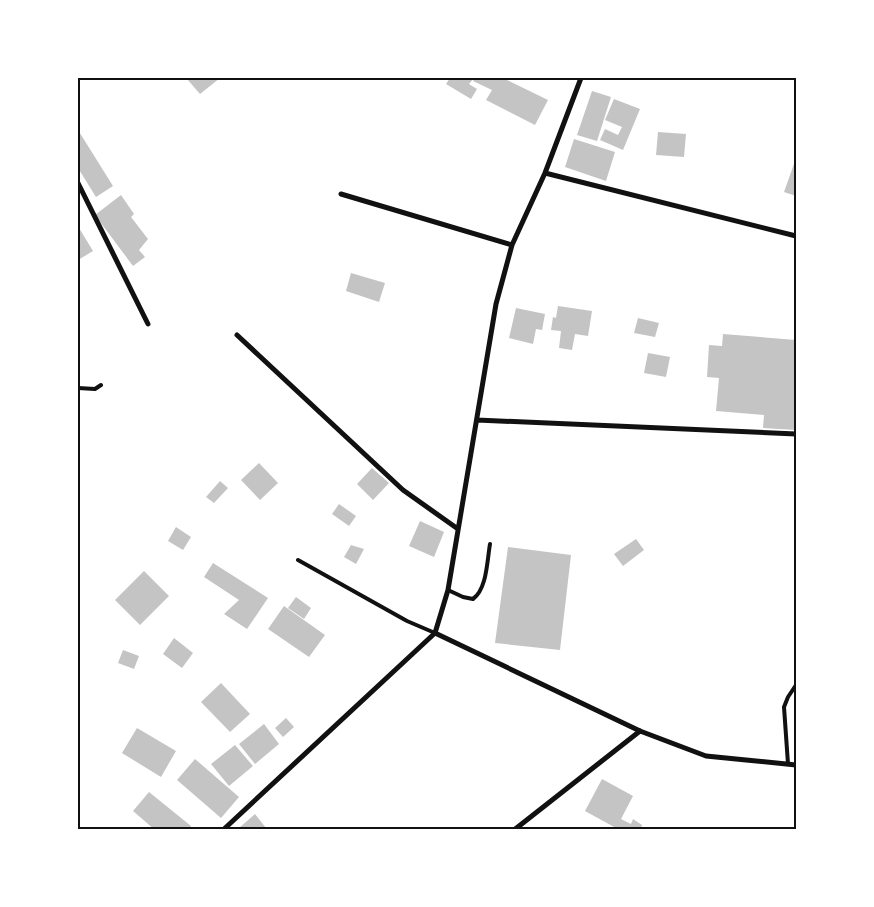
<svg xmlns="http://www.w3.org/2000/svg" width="874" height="907" viewBox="0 0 874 907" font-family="Quicksand,sans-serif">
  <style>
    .building { fill: #c4c4c4 }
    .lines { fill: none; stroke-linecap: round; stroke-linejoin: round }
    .service { stroke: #111; stroke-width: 4 }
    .minor { stroke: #111; stroke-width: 5 }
    .neatline { fill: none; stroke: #111; stroke-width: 2 }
  </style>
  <rect width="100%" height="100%" fill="#fff"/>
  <!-- building -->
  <path class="building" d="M190,78h30l-20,16 -13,-15z
    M450,78h24l-5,6 8,5 -6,10 -25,-15z
    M475,78h28l45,22 -13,25 -49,-25 6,-10 -19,-9z
    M592,91l19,6 -14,44 -20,-6z
    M614,99l26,10 -17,41 -23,-10 5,-11 13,6 4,-8 -17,-7z
    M78,130l35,56 -17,11 -18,-29z
    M658,132l28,2 -2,23 -28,-2z
    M574,139l41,13 -9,29 -41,-14z
    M795,161l1,1v34l-12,-4z
    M121,195l13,19 -3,3 17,22 -9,11 6,7 -12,9 -38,-51z
    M79,228l14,23 -15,9v-31z
    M351,273l34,10 -6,19 -33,-11z
    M558,306l34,5 -4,25 -13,-2 -3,16 -13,-2 2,-17 -10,-1 2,-13 3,1z
    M516,308l29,6 -3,16 -6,-1 -3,15 -24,-6z
    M638,318l21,5 -4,14 -21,-4z
    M723,334l73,6v90l-33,-2 1,-13 -48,-4 3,-33 -12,-1 2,-32 13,1z
    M648,353l22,4 -4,20 -22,-4z
    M259,463l19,20 -18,17 -19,-20z
    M372,468l17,15 -16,17 -16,-16z
    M220,481l8,7 -14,15 -8,-6z
    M339,504l17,12 -7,10 -17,-12z
    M420,521l24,11 -10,25 -25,-11z
    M176,527l15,10 -8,13 -15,-9z
    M636,539l8,11 -21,16 -9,-12z
    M351,545l13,4 -8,15 -12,-7z
    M508,547l63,8 -11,95 -65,-7z
    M213,563l55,35 -21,31 -23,-15 15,-14 -35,-23z
    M144,571l25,25 -29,29 -25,-25z
    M296,597l15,11 -7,11 -16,-11z
    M284,606l41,29 -16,22 -41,-28z
    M174,638l19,15 -11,15 -19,-14z
    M123,650l16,6 -5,13 -16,-6z
    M221,683l29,31 -20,18 -29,-30z
    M286,718l8,9 -11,10 -8,-9z
    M264,724l15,20 -24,20 -16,-20z
    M137,728l39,23 -15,26 -39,-24z
    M235,745l18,21 -24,20 -18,-22z
    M195,759l44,38 -18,21 -44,-38z
    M602,779l31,17 -12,23 10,5 2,-5 9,6 -2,5h-25l1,-2 -31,-17z
    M149,792l42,34 -3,4h-33l-22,-19z
    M255,814l11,14 -3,2h-22l-2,-2z"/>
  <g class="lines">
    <!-- service -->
    <path class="service" d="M78,388l17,1 6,-4
      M298,560l109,61 28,12
      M448,590l15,7 10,2c14,-10 14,-38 17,-55
      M788,764l-4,-57 4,-10 8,-12"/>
    <!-- minor -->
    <path class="minor" d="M545,173l251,63
      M78,183l70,141
      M341,194l171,51
      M237,335l166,155 55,39
      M477,420l319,14
      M435,633l205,98 66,25 90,9
      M223,830l212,-197 13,-43 48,-286 16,-59 33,-72 36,-95
      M514,830l126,-99"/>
  </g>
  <!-- border -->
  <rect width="874" height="907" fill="none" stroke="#ffffff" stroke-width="158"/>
  <rect x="79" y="79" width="716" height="749" class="neatline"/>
</svg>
